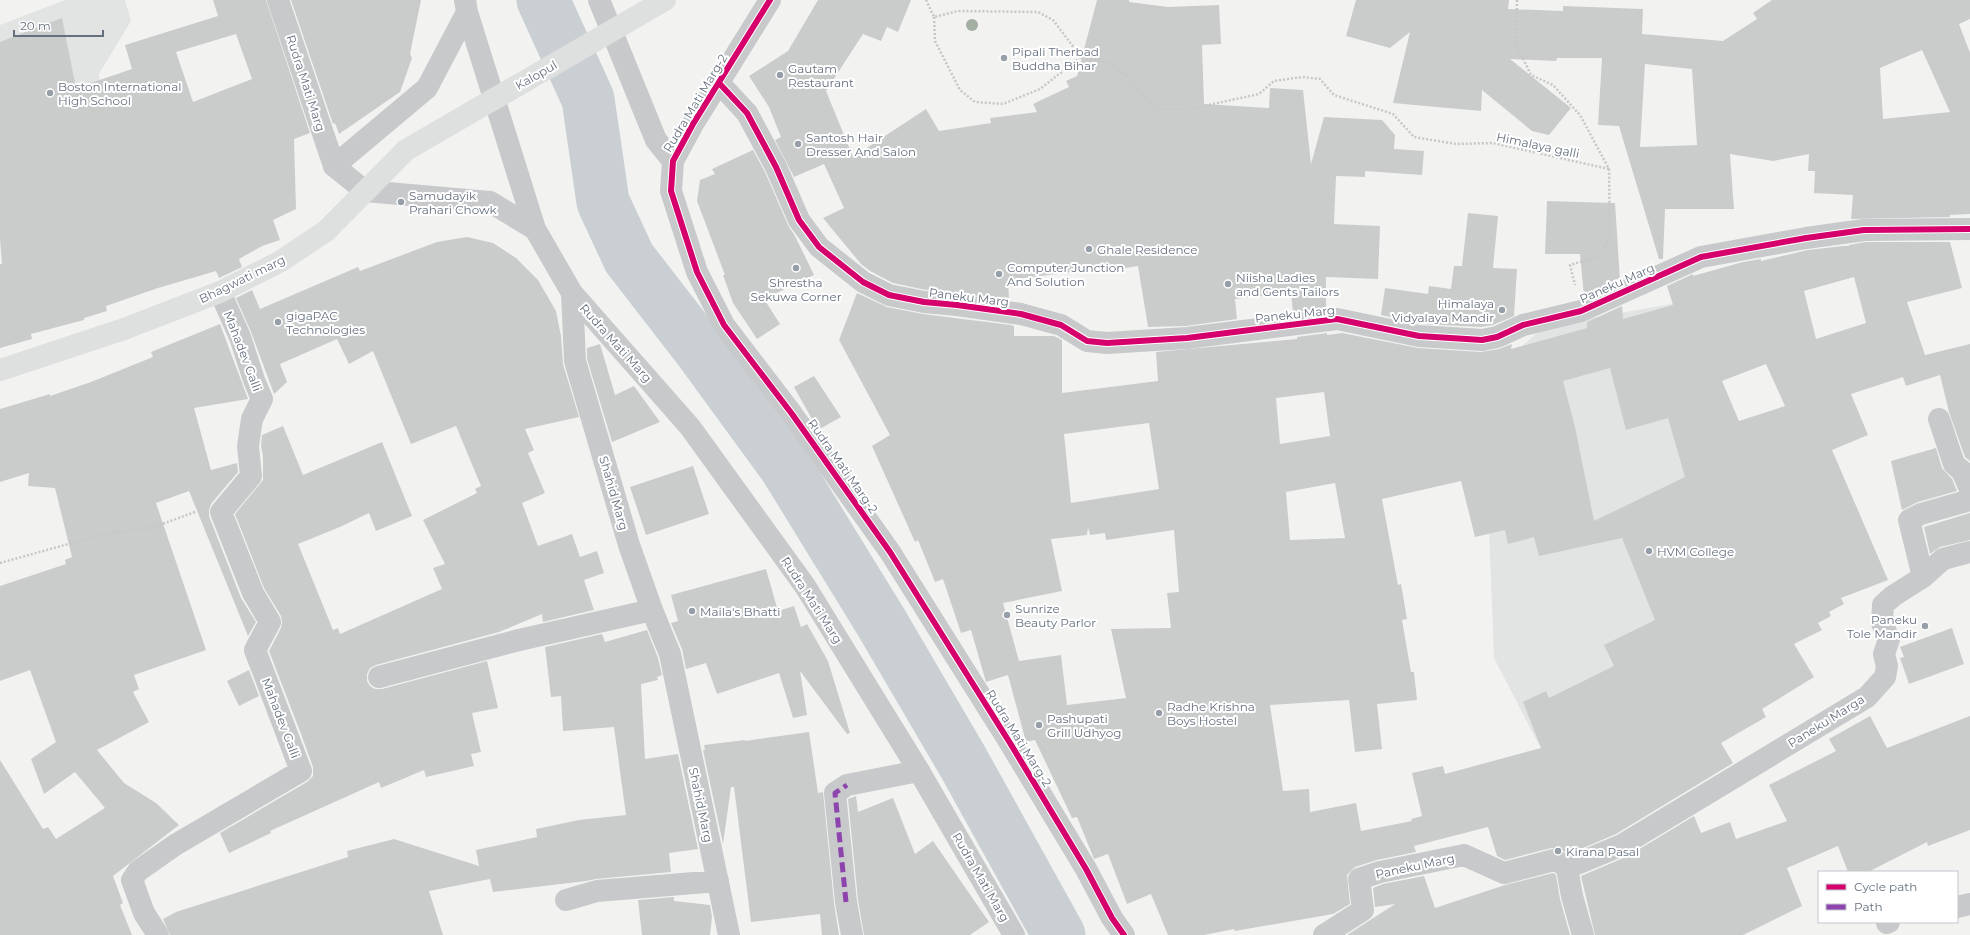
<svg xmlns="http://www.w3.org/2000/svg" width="1970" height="935" viewBox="0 0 1970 935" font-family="Montserrat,sans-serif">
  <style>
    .built { fill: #e2e4e4 }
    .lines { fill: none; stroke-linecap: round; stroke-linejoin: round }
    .river { stroke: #c9cfd2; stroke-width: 53 }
    .building { fill: #cacccc; fill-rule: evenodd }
    .path { stroke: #c6c7c7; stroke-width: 2.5; stroke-dasharray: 2 2; stroke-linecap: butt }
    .minor { stroke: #c8c9cb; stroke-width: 22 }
    .tertiary { stroke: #c8c9cb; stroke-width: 22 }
    .secondary { stroke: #dedfdf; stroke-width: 22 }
    .quiet { stroke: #8e44ad; stroke-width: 5; stroke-dasharray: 10 5; stroke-linecap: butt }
    .cycleway-casing { stroke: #fff; stroke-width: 8 }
    .cycleway { stroke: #d6006c; stroke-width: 6 }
    .tree { fill: #a4afa3 }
    .poi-dot { fill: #969ea7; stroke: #fff; stroke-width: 1.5 }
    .labels { text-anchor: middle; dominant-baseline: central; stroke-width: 4; stroke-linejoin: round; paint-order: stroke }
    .poi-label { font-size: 12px; fill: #65707f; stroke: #fff; text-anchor: start }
    .street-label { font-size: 12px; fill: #65707f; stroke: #fff }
  </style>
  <rect width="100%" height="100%" fill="#f2f3f1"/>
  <!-- built -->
  <path class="built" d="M65,0h60l6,21 -32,53 8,67 -107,-28v-88z
    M1677,303l105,321 -243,121 -45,-87 -5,-126 30,-183 26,-23z"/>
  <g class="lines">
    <!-- river -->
    <path class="river" d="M543,0l45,99 15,103 26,56 72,93 84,115 96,156 82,140 96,173"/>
  </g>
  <!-- building -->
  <path class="building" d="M213,0h53l44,133 -16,6 2,70 -23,11 7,20 -18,6 -23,13 3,8 -23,11 -3,-7 -58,17 -52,18 1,5 -23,7v2l-53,14 1,5 -32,9v-84h2l-2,-25v-197l62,-24 14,70 56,-19 -7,-24 93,-29zM236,34l16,45 -59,23 -17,-50z
    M291,0h130l-11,54 2,4 -12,34 -61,42 -4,-11 -2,1z
    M818,0h93l-13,32 -11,-5 -6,14 -18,-7 -37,57 27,66 73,-48 13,22 52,-8 -1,-5 47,-6 -4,-8 36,-17 -3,-6 11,-5 20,-76h32v2l39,5 51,-2 2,39 -19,1 2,59 65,4 1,-20 33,2 8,74 13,-47 58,3 13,15 -1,14 30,2 -2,24 -57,-4v6l-29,-1 -2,48 46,2 -2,53 -52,-2v31l-33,4 -2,-19 -56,6 2,20 -51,7 -38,1 -10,-61 -25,4 -1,-3 -104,13 1,20 -83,-10 -33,-7 -23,-12 -9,-7 -38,-46 21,-10 -20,-44 -30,13 -19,-37 6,-3 -12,-30 -20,-31 39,-25z
    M1356,0h153l-1,9 55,2v-5l80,3 -1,25 81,7 34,-22 -4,-6 19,-13h198v19l-11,5 11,29v161l-20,1v2l-99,2 2,-24 -39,-2 1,-22h-7l1,-17 -36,7 -43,-7 4,55h-69l-2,50h-4l-40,-133 -21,-1 4,-67h-45l-1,3 -46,-2 61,49 -22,27 -17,-4 -50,-41 -1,21 -88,-8 17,-71 -20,16 -44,-12zM1922,50l28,62 -67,7 -3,-51zM1645,64l47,5 5,76 -57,2z
    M753,150l12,22 23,53 7,11 19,39 -50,24 16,25 -23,15 -24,-36 -10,-28h2l-28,-74 3,-21 15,-6 -3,-5z
    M1547,201l68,2 5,77 -36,16 -4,-42h-35z
    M1468,213l30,3 -5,52 24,1 -3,47 -21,9 -12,2 -60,-3 -40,-9 4,-27 43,6 1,-8 22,3 3,-23h8z
    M467,237l26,6 23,15 22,22 18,31 5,25 2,28 16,53 -54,12 9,21 -6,3 17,40 -23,10 16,43 34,-12 8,23 17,-6 7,22 -20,7 10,30 -51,12 -1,-8 -43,18 -123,33 -6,3 -3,6v7l3,5 5,3h7l105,-28 11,47 -26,5 9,39 -10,2 3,12 -48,11 -2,-7 -43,18 -2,-6 -109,49 1,2 -42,20 -9,-20 87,-51 6,-6v-9l-12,-33 -32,-83 12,-23 1,-6 -1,-6 -17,-28 -29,-74 28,-34v-24l-2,-10 1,-11 21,-9 20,49 79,-33 30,74 -36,15 -7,-18 -29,14 -42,17 35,86 5,-2 2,6 102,-45 -9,-21 12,-4 -22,-44 54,-27 -2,-4 6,-3 -25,-60 -45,18 -38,-93 -24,13 -12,-25 -57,25 7,18 -13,12 -23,-62 -15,-34 16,-8 8,19 98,-42 2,4 77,-29z
    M1865,242h85l12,46 -55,14 18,53 45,-11v117l-5,-4 -16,-45 -9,-37 -34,11 -3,-9 -52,17 17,41 -36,15 56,130 -47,18 3,6 -15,8 2,4 -13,7 4,7 -28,14 20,33 -52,32 4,8 -45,26 12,20 -117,71 -47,20 -10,-5 -8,-1 -46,12 -8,-4 -9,-29 -74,19 2,6 -39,8 -22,7 -8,8 3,29 -17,10 -98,17 -1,-2 -30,6h-36l-17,-41 -24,10 -19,-50 -14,5 -17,-42 -5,1 -37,-78 -9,2 -18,-67 -22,7 -15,-52 -10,3 -18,-54 -8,3 -17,-42 -3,2 -43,-96 18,-11 -51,-95 18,-47 30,14 36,7 88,11 3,1v10h40l8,4v53l96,-12 -2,-29 141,-13v-2l30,-4v2l15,-2 76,15 63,4 18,-3 13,-5 -1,5 76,-21v-6l35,-16 1,13 50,-14 -6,-19 26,-12v2l50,-14 18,-3v2l47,-11 35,-4h6v-1zM1854,277l12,46 -50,16 -12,-48zM1766,364l19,42 -46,15 -17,-40zM1610,368l16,62 42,-12 17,59 -91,44 -19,-94 -12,-46zM1324,392l6,44 -50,8 -4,-46zM1149,423l10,66 -88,14 -7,-69zM1461,481l14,56 30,-7 3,14 26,-7 5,19 83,-18 33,82 -51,25 10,21 -65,32 -3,-7 -23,11 18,46 -96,26 -2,-8 -31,7 10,43 -11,3 1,2 -51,10 -5,-28 -46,9 -1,-23 -26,2 -13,-86 79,-5 6,52 27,-3 -5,-45 40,-4 -3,-28h-3l-9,-52 5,-1 -6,-35 -3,1 -16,-86zM1335,483l10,55 -55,2 -4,-48zM1088,527l2,8 15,-2 1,7 68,-10 5,62 -12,1 4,35 -60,1 15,69 -59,7 -6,-50 -42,6 -16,-58 59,-12 -11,-52 36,-4z
    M220,324l28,75 -54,9 17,62 26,-7 1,9 -27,32 -2,6v6l32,82 15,24 -8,14 -59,-145 -33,12 50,147 -72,25 5,14 -6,3 16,30 -52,28 27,33 32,20 23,22 -66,51 10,27 -3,2 12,30h-132v-175l43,69 5,-2 8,12 49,-31 -30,-36 -31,22 -13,-35 25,-17 -26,-72 -30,11v-95l66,-22 -1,-4 7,-3 -17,-69 -27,-2 1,-13 -29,9v-73l50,-15v2l41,-14 62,-25 -2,-5z
    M600,344l15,51 19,-9 26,36 -48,20 -25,-83v-11z
    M814,376l27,41 -23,13 -24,-43z
    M1936,448l6,20 10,11 5,12 -39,11 -16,8 -11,-49z
    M693,466l16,48 -63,21 -16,-48z
    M1970,513v27l-30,7 -10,7 -6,-27z
    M766,569l12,42 16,-5 7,21 6,-3 21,37 22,72 -3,1 -47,-63 7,44 -14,3 -14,-45 -62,21 -11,-31 -20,6 -4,-20 -11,-26 7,-2 -7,-26z
    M1952,628l12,36 -55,20 -9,-26 4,-1 -4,-10z
    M647,630l11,28 4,17 -5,2 1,3 -17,4 4,75 33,-5 20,95 -29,4 2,19 -75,7 -10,2 -93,11 -3,-13 -61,12 14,44h-273l-7,-16 13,-7 172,-55 -1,-6 47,-12 85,27 -3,-16 61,-13 -1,-8 43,-9 47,-5 -12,-88 -51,4 -2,-35 -10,1 -6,-50 57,-13 3,8z
    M249,670l10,26 -20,10 -12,-25z
    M1870,716l17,32 83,-32v114l-42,16 -1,-4 -59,30h-20l-10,-26 -51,22 15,38 -59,29h-148l-14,-59 47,-20 66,-40 7,17 29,-11 6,17 51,-18 -18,-36 67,-34 -7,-12z
    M809,732l9,61 5,-1 11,111 5,32h-17l-2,-21 -69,8 -17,-135h-3l-8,57 -20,-94h2l-1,-5 41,-5v1z
    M856,796l2,16 35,-14 22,56 18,-13 56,81 -19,13h-106l-6,-35 -10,-101z
    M1553,873l3,2 4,24 10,36h-223l48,-31 -20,3 -2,-19 10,-4 41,-8 11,32 70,-23z
    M674,897v4l36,4 2,12 -2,18h-68l-4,-35z"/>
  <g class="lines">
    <!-- path -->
    <path class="path" d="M926,0l8,17 24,-6 80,1 15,8 28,37 28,6 20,15 25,31h36l69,-15 15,-13 28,-4 18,2 14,16 59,19 21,23 42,7 37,-1 116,26
      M1517,0l-1,44 15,31 22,10 27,30 29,54 1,69 -13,19 -27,8 5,20
      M934,17l1,24 25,49 15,12 28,2 37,-15 41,-32
      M0,563l101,-28 53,-8 41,-15"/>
    <!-- minor -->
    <path class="minor" d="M278,0l56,166
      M719,83l28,30 29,54 23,53 20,27 44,35 26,13 35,7 33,3 64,9 40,11 26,16 20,2 80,-5 150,-19 82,17 63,4 15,-3 26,-12 58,-14 120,-54 105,-19 58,-8 106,-1
      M572,293l3,68 54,184 23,65 18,44 59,281
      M1939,419l15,45 8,7 8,18
      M1923,577l20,-18 27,-7
      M379,677l140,-37 133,-30
      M1567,868l55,-23 245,-148 18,-20 2,-11 -3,-12 5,-15 -7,-16 1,-18 10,-9 30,-19 -14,-57 12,-6 49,-14
      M566,900l31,-9 121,-10
      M1957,907l13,-3
      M1887,923l2,-1
      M158,935l-14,-22 -12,-33 6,-9 37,-26 126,-74 -46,-121 15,-28 -17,-29 -32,-81 30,-36 -3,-30 4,-27 10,-20 -8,-19 -14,-43 -20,-45
      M852,935l-6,-33 -11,-109 12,-8 72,-14
      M1324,935l39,-25 -4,-31 21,-7 84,-17 40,18 50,-13 7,3 6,5 5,28 11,39"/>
    <!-- tertiary -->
    <path class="tertiary" d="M465,0l2,12 -40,76 -93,78 31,25 125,11 45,27 37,64 118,134 115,159 114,185 95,164
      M599,0l57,140 17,21
      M770,0l-77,124 -20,37 -2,30 26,81 27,53 68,89 98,138 120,191 76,126 26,49 12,17
      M467,12l68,217"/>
    <!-- secondary -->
    <path class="secondary" d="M0,370l124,-41 96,-37 61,-31 45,-30 80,-81 259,-150"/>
    <!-- quiet -->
    <path class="quiet" d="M846,902l-11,-109 12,-8"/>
    <defs>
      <path id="cycleway" d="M770,0l-77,124 -20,37 -2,30 26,81 27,53 68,89 98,138 120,191 76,126 26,49 12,17
        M719,83l28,30 29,54 23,53 20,27 44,35 26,13 35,7 33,3 64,9 40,11 26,16 20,2 80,-5 150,-19 82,17 63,4 15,-3 26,-12 58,-14 120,-54 105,-19 58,-8 106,-1"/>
    </defs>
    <!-- cycleway casing -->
    <use href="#cycleway" class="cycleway-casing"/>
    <!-- cycleway -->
    <use href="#cycleway" class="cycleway"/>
  </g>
  <!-- trees -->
  <circle class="tree" cx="972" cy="25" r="6"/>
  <!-- markers -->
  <g class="poi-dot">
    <circle cx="1004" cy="58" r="4"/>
    <circle cx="780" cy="75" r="4"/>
    <circle cx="50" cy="93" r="4"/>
    <circle cx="798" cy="144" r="4"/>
    <circle cx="401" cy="202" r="4"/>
    <circle cx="1089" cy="249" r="4"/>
    <circle cx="796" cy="268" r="4"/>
    <circle cx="999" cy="274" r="4"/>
    <circle cx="1228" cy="284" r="4"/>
    <circle cx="1502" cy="310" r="4"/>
    <circle cx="278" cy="322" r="4"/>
    <circle cx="1649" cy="551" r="4"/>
    <circle cx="692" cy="611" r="4"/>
    <circle cx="1007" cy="615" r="4"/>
    <circle cx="1925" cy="626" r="4"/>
    <circle cx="1159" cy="713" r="4"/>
    <circle cx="1039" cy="725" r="4"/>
    <circle cx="1558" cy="851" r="4"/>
  </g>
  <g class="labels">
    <!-- poi labels -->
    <g class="poi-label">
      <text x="1012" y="51">Pipali Therbad<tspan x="1012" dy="14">Buddha Bihar</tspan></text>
      <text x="788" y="68">Gautam<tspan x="788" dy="14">Restaurant</tspan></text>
      <text x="58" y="86">Boston International<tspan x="58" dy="14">High School</tspan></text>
      <text x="806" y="137">Santosh Hair<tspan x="806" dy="14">Dresser And Salon</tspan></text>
      <text x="409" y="195">Samudayik<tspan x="409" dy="14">Prahari Chowk</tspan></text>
      <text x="1097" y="249">Ghale Residence</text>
      <text x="1007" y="267">Computer Junction<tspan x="1007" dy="14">And Solution</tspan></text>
      <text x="1236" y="277">Niisha Ladies<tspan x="1236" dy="14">and Gents Tailors</tspan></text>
      <text x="796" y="282" text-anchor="middle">Shrestha<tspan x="796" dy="14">Sekuwa Corner</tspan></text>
      <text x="1494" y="303" text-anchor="end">Himalaya<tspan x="1494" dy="14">Vidyalaya Mandir</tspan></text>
      <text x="286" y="315">gigaPAC<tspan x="286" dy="14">Technologies</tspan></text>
      <text x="1657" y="551">HVM College</text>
      <text x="1015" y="608">Sunrize<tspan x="1015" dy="14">Beauty Parlor</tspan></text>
      <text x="700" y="611">Maila's Bhatti</text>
      <text x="1917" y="619" text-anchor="end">Paneku<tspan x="1917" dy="14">Tole Mandir</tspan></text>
      <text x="1167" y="706">Radhe Krishna<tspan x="1167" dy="14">Boys Hostel</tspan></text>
      <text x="1047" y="718">Pashupati<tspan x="1047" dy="14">Grill Udhyog</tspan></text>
      <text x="1566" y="851">Kirana Pasal</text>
    </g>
    <!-- street labels -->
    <g class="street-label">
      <text transform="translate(536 75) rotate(-30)">Kalopul</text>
      <text transform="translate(306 83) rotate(72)">Rudra Mati Marg</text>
      <text transform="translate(695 103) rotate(-59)">Rudra Mati Marg-2</text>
      <text transform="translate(1538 145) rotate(12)">Himalaya galli</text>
      <text transform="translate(242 279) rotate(-26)">Bhagwati marg</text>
      <text transform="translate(1617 283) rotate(-24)">Paneku Marg</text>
      <text transform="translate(969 297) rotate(7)">Paneku Marg</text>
      <text transform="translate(1295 314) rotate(-6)">Paneku Marg</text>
      <text transform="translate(616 343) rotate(48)">Rudra Mati Marg</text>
      <text transform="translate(243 351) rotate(69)">Mahadev Galli</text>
      <text transform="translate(843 466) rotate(55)">Rudra Mati Marg-2</text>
      <text transform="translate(614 493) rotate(74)">Shahid Marg</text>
      <text transform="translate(812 600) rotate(57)">Rudra Mati Marg</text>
      <text transform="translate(281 718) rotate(69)">Mahadev Galli</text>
      <text transform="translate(1826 721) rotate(-32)">Paneku Marga</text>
      <text transform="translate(1019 738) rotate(58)">Rudra Mati Marg-2</text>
      <text transform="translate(701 805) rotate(78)">Shahid Marg</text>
      <text transform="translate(1415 866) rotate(-12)">Paneku Marg</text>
      <text transform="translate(981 877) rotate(60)">Rudra Mati Marg</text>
    </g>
  </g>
  <!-- legend -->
  <rect x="1818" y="871" width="140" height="52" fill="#ffffff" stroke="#c1c6cc"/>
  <rect x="1826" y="884" width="20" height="6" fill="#d6006c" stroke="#c1c6cc"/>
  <text x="1854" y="891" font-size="12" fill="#65707f">Cycle path</text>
  <rect x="1826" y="904" width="20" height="6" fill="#8e44ad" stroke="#c1c6cc"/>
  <text x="1854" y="911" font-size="12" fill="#65707f">Path</text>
  <!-- scale -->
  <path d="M14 30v6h89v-6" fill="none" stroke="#65707f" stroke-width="2"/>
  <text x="20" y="30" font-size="12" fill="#65707f" stroke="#ffffff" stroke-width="3" paint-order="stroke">20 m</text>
</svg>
